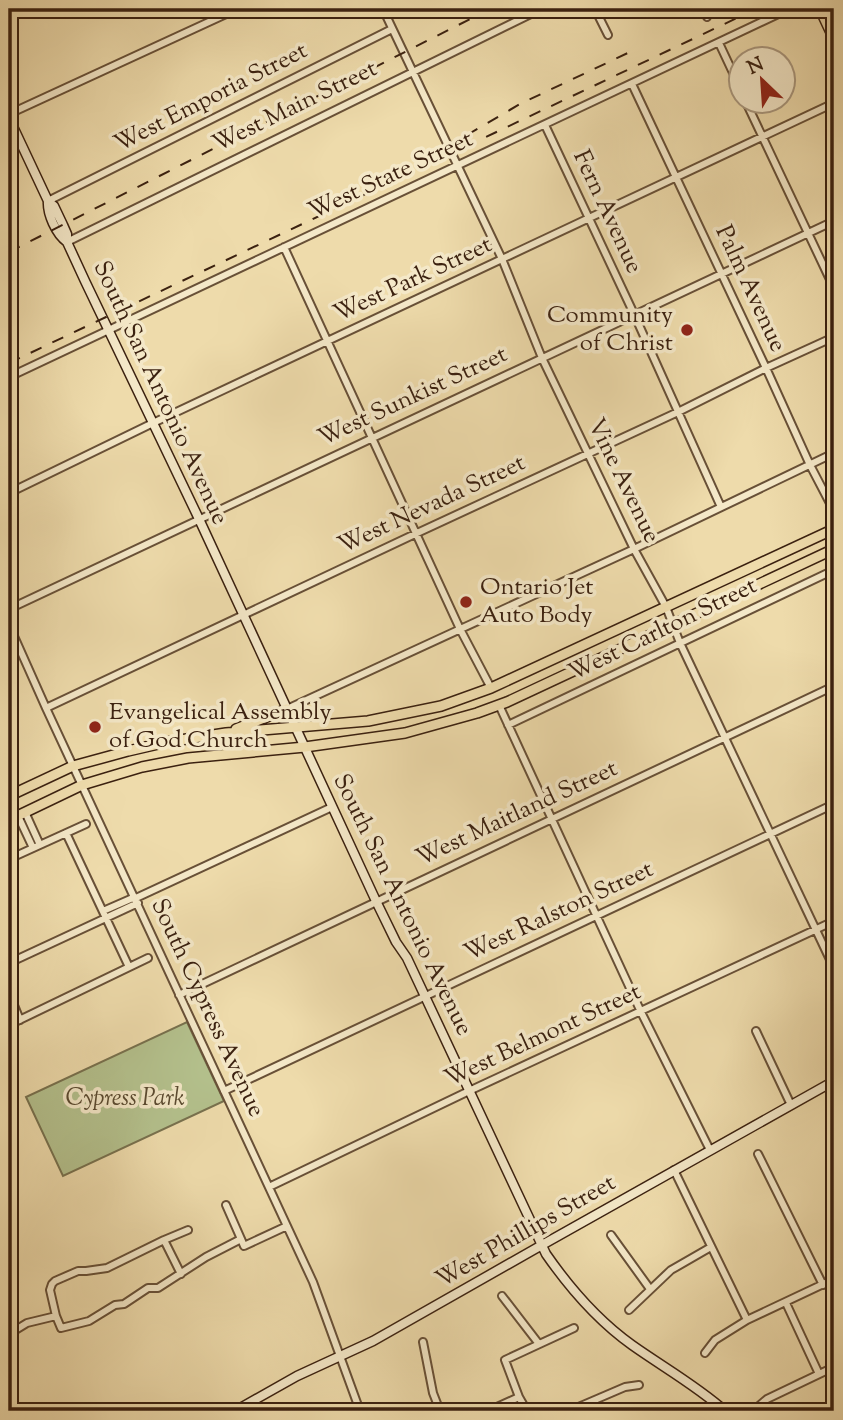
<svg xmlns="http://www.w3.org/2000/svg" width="843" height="1420" viewBox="0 0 843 1420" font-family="'Sorts Mill Goudy',serif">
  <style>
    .green { fill: #b4c18d; stroke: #78714e; stroke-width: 2 }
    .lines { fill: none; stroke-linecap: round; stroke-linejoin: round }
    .street-casing { stroke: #685037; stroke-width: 10 }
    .secondary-casing { stroke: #3b2110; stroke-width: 11 }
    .primary-casing { stroke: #3b2110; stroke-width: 12 }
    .street { stroke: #f4e8c8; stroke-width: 6 }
    .secondary { stroke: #f4e8c8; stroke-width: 8 }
    .primary { stroke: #eedbab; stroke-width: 9 }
    .rail { stroke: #3b2110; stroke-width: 2; stroke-dasharray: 12 12; stroke-linecap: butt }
    .poi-dot { fill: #8f2418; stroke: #f4e8c8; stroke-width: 2.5 }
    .labels { text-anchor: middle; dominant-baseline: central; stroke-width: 7; stroke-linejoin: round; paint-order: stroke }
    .street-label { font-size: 24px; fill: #3b2110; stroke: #f4e8c8 }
    .poi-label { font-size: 24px; fill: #3b2110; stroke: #f4e8c8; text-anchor: start }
    .park-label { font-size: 24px; font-style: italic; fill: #59492f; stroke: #f4e8c8 }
  </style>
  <rect width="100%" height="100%" fill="#eedbab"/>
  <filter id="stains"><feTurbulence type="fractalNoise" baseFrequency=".00286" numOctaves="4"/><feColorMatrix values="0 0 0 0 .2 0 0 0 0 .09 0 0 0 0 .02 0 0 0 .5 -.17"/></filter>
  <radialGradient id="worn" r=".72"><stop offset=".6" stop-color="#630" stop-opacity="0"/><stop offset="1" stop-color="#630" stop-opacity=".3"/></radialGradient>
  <!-- green -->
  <path class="green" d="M187,1022l37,79 -161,75 -37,-79z"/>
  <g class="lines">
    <defs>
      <path id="street" d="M383,9l119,250 40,99 92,191 32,58 14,36 154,325
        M595,9l13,26
        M703,9l4,8
        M719,43l23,49
        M632,84l134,284 44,97 24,46
        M746,102l88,186
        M9,114l228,-105
        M545,125l89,189 87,193
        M48,201l344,-172
        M67,242l474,-233
        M284,247l176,382 31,59
        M9,377l780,-368
        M9,493l144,-70 681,-320
        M9,609l825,-388
        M9,625l37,83 267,574 47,129
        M499,705l142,307 69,138
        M46,708l369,-174 263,-122 88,-44 68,-31
        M287,709l347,-160 200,-96
        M508,725l326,-155
        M25,812l15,33
        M18,816l15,32
        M66,833l63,134
        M9,859l77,-35
        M136,898l196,-91
        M9,900v3
        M103,911l32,-14
        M9,963l129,-60
        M9,993l11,27
        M179,995l655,-309
        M9,1025l139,-67
        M756,1031l35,74
        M224,1091l610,-287
        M830,1120l4,9
        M758,1154l65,131
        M674,1170l73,150
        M269,1187l200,-96 365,-170
        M611,1235l39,54
        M241,1239l3,7 43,-20
        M181,1274l-17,-34 24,-10
        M502,1296l37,48
        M786,1303l33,71
        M629,1310l42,-40 40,-23
        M56,1316l5,12 28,-7 26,-16 9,-1 24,-16h10l48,-31 35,-18 -15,-34
        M9,1334l18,-11 29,-7 -6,-26 2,-6 3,-3 23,-10h8l21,-3 57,-28
        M423,1342l10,51 7,18
        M705,1353l10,-13 32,-20 87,-41
        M305,1408l1,3
        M488,1411l31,-14
        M527,1411l-8,-14 -14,-37 69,-32
        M569,1411l56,-24 14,-2
        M753,1411l14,-12 67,-32"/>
      <path id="secondary" d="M9,118l39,83 6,5 9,19 4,9v8l18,39 114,238 177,382 20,41 11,16 139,296c25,36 51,66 86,91 31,22 65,41 93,66
        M48,201c-1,13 8,33 19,41
        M235,1411l62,-35 76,-35 169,-96 292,-164"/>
      <path id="primary" d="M820,9l14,30
        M9,15l13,-6
        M236,729l51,-20
        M9,796l64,-30 55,-15 39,-9 59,-9 142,-12 73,-15 50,-18 343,-159
        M9,820l73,-35 60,-18 46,-9 117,-11 100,-14 72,-20 30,-11 327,-153"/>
    </defs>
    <!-- street casing -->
    <use href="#street" class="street-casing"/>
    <!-- secondary casing -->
    <use href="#secondary" class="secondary-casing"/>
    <!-- primary casing -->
    <use href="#primary" class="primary-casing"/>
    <!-- street -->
    <use href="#street" class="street"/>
    <!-- secondary -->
    <use href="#secondary" class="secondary"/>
    <!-- primary -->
    <use href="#primary" class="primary"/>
    <!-- rail -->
    <path class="rail" d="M467,135l53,-31 112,-53
      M9,252l481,-243
      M9,363l747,-354"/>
  </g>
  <!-- markers -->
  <g class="poi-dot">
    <circle cx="687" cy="330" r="7"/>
    <circle cx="466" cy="602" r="7"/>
    <circle cx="95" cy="727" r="7"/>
  </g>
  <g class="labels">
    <!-- street labels -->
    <g class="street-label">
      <text transform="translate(211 98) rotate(-27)">West Emporia Street</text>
      <text transform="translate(295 107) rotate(-26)">West Main Street</text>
      <text transform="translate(391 176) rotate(-25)">West State Street</text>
      <text transform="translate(607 212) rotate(65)">Fern Avenue</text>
      <text transform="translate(413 280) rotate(-25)">West Park Street</text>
      <text transform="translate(750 289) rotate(65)">Palm Avenue</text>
      <text transform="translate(160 393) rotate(65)">South San Antonio Avenue</text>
      <text transform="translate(413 397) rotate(-25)">West Sunkist Street</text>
      <text transform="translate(623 481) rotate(64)">Vine Avenue</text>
      <text transform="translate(432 505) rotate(-25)">West Nevada Street</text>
      <text transform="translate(663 630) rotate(-26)">West Carlton Street</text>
      <text transform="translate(517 814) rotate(-25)">West Maitland Street</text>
      <text transform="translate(402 905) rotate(64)">South San Antonio Avenue</text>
      <text transform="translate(559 912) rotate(-25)">West Ralston Street</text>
      <text transform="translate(207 1008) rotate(65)">South Cypress Avenue</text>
      <text transform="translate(543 1036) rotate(-25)">West Belmont Street</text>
      <text transform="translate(526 1232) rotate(-30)">West Phillips Street</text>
    </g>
    <!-- poi labels -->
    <g class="poi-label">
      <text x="673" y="316" text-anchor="end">Community<tspan x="673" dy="28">of Christ</tspan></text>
      <text x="480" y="588">Ontario Jet<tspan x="480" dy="28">Auto Body</tspan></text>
      <text x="109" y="713">Evangelical Assembly<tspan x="109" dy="28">of God Church</tspan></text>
    </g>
    <!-- park labels -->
    <g class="park-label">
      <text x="125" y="1099">Cypress Park</text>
    </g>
  </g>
  <!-- margin -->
  <rect width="843" height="1420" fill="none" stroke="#eedbab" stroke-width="35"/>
  <rect x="10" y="10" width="822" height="1399" fill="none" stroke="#3b2110" stroke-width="3.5"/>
  <rect x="18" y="18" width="808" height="1385" fill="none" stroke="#3b2110" stroke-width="2"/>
  <!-- north arrow -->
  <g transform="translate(762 80) rotate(335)"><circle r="33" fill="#f4e8c8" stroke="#aa987e" stroke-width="2"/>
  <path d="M0-5L12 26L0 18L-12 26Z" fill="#8f2418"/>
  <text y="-10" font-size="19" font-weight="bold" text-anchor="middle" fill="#3b2110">N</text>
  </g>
  <rect width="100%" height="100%" filter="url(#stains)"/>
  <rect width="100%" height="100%" fill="url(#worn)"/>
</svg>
